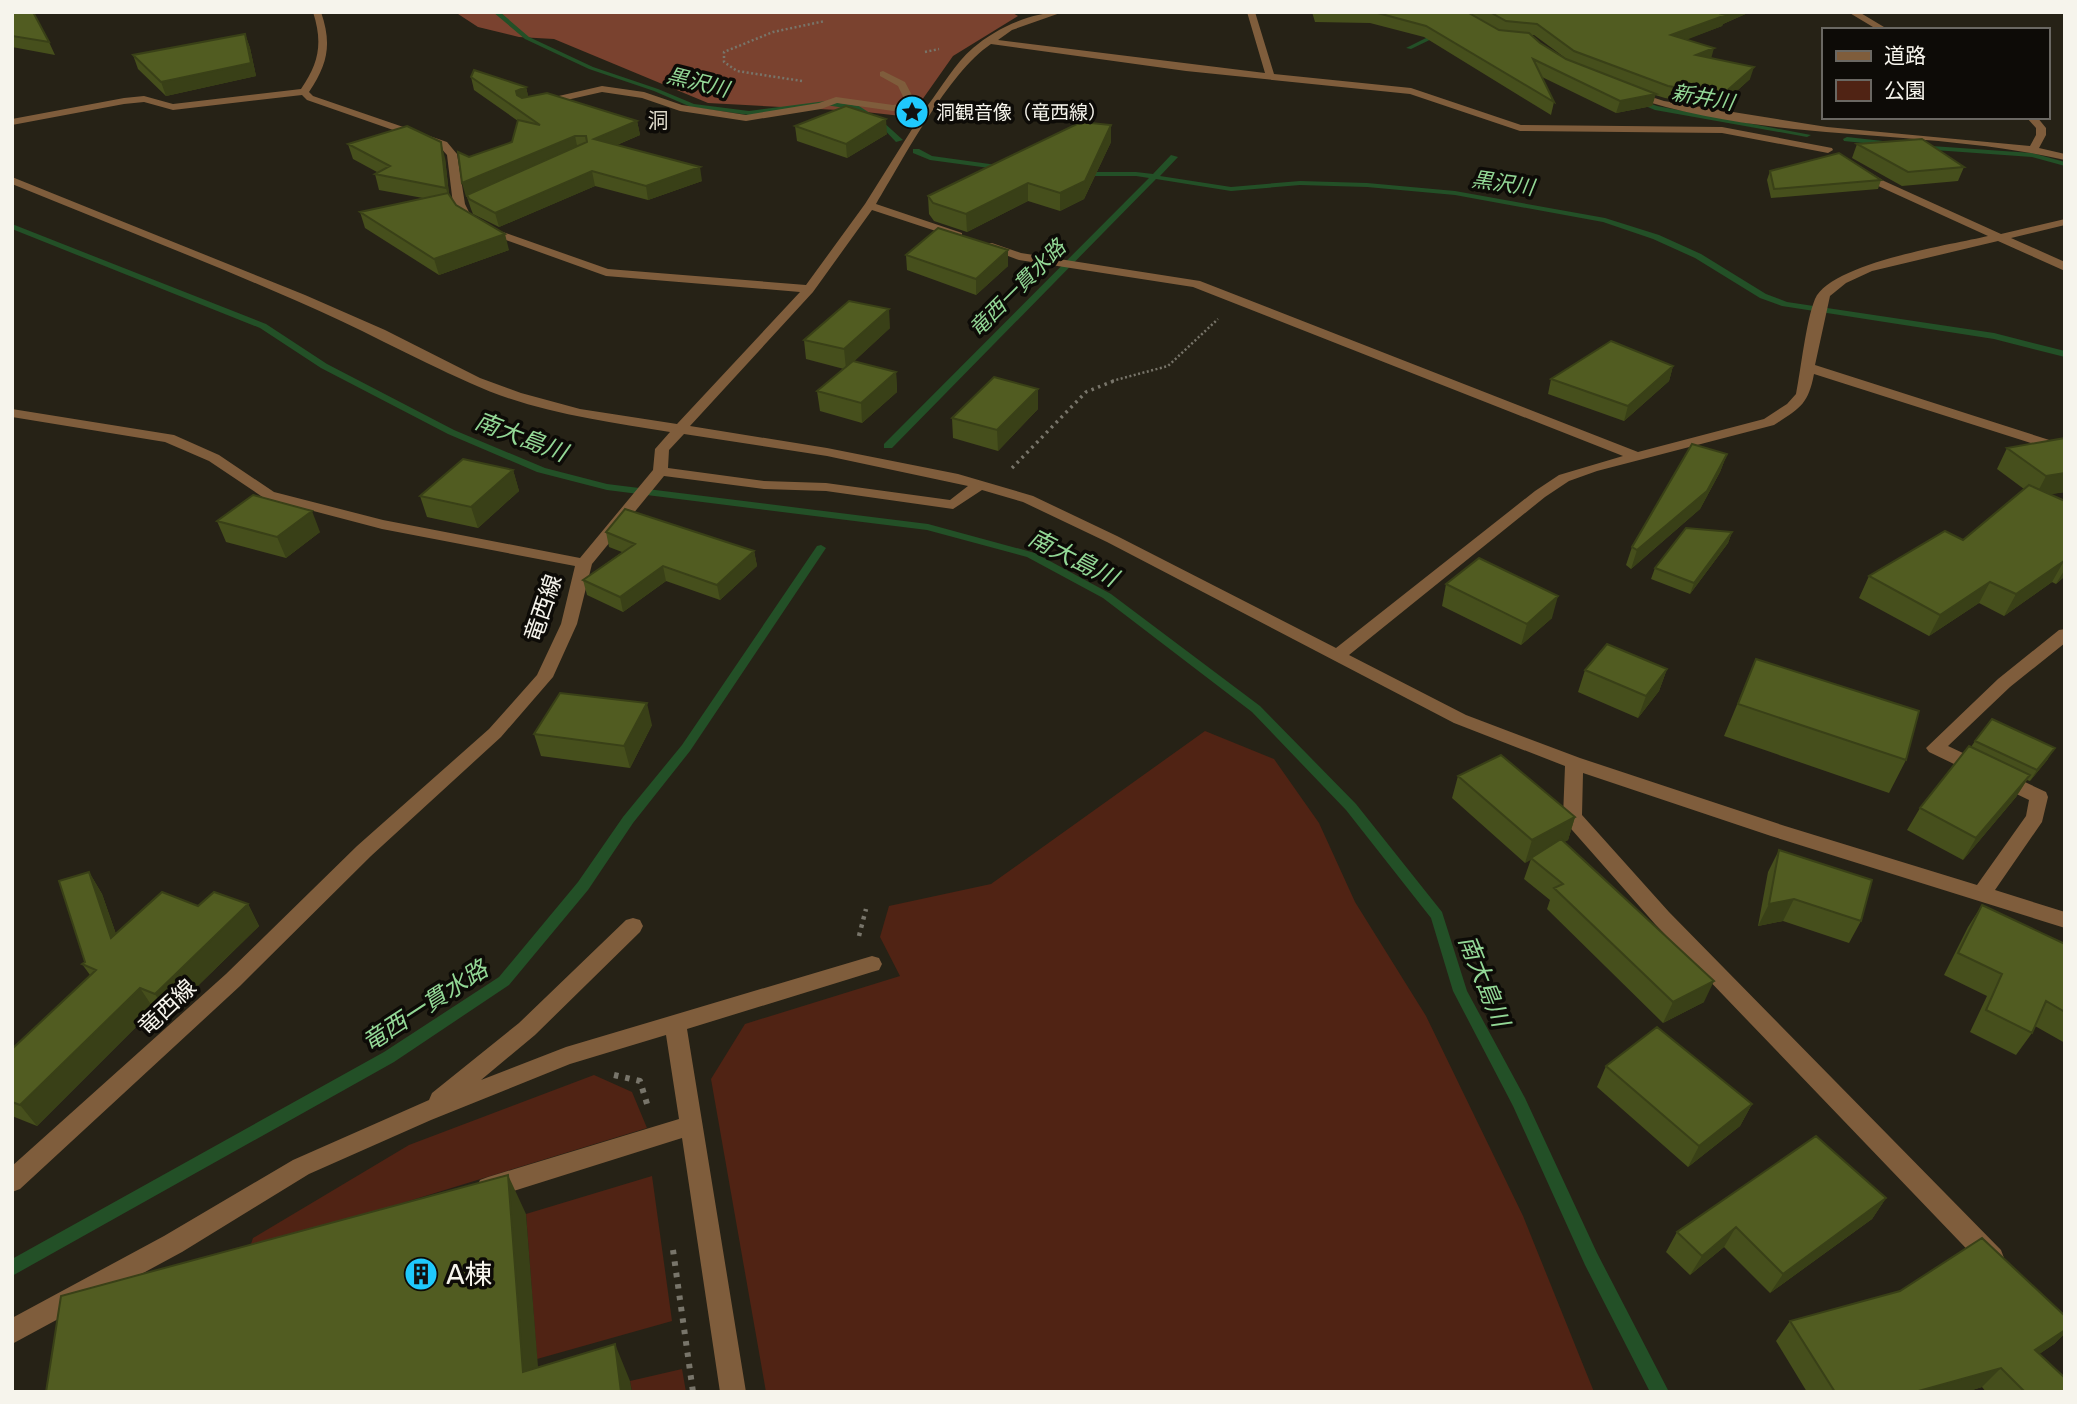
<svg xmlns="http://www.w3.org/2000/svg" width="2077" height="1404" viewBox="0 0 2077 1404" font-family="Rubik,'Noto Sans JP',sans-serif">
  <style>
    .green { fill: #502314 }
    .forest { fill: #7a422f }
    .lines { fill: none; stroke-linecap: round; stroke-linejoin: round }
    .stream { fill: #235027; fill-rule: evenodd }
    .path-far3 { stroke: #78756a; stroke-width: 2.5; stroke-dasharray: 2 2.5; stroke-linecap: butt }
    .path-far2 { stroke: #78756a; stroke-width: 3.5; stroke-dasharray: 2.5 4.5; stroke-linecap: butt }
    .path-far1 { stroke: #78756a; stroke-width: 4.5; stroke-dasharray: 3.5 5; stroke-linecap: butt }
    .path { stroke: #78756a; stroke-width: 6; stroke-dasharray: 4.5 7; stroke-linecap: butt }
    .minor { fill: #7f5d3c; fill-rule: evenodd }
    .wall { fill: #464f1c; fill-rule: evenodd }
    .shaded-wall { fill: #394017 }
    .building { fill: #515c21; stroke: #394017; stroke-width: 2 }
    .labels { text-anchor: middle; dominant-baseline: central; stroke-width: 7; stroke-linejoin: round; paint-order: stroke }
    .far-poi-label { font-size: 19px; fill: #f6f4ec; stroke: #0d0b07; text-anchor: start }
    .far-water-label { font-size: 21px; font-style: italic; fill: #93d896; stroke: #0d0b07 }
    .far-neighbourhood-label { font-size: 21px; fill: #ddd8c9; stroke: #0d0b07 }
    .street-label { font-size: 23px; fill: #f6f4ec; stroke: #0d0b07 }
    .water-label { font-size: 24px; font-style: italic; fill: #93d896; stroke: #0d0b07 }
    .near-poi-label { font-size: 28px; fill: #f6f4ec; stroke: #0d0b07; text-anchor: start }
  </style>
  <rect width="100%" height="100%" fill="#262216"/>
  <!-- green -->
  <path class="green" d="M1205,731l69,28 45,64 36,79 71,114 97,200 71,176h-828l-55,-313 34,-55 155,-48 -20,-39 9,-31 102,-22z
    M594,1075l38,17 15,36 -398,122 4,-12 156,-93z
    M652,1176l20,145 -135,38 -11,-145z
    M682,1369l4,23h-54l-2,-11z"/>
  <!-- forest -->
  <path class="forest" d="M455,12h556l7,4 -65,40 -43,61 -53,-6 -149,-8 -154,-64 -35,-2 -41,-10z"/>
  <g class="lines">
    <!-- stream -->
    <path class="stream" d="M493,12h7l29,25 64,30 65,22 36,15 55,7 77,-10 33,5 23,15 21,19 -7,2 -18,-19 -21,-13 -31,-5 -77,10 -58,-8 -37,-16 -65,-22 -64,-30z
      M1440,31l2,3 -31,15 -5,-1z
      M1638,99l19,7 154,29 -4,2 -152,-27 -19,-8 -1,-1z
      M1847,137l45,5 4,2 -4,2 -48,-5 -1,-2z
      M1917,145l115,8 33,9v4l-33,-9 -112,-8 -4,-2z
      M913,149h6l13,7 72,10 4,2 -4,2 -74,-10 -17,-7z
      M1171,155l7,2 -18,19 71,11 69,-6 67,2 88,8 150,27 54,17 42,19 65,40 21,8 207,31 71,18v6l-71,-18 -212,-33 -22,-8 -65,-40 -42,-19 -50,-17 -148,-27 -88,-8 -67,-2 -69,6 -75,-12 -264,269h-8v-4l265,-266 -13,-2h-54l-4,-2 1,-2h57l17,2z
      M12,224l254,100 61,40 127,66 91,38 62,16 321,40 107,29 76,41 149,112 96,98 86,108 25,79 58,107 72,155 72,139h-19l-65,-127 -72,-159 -60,-115 -22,-73 -85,-108 -94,-98 -149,-114 -76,-41 -100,-27 -320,-40 -70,-18 -89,-38 -127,-66 -61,-40 -248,-99z
      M821,545l5,3 -136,203 -57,72 -45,67 -79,95 -115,77 -382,214v-17l372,-207 115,-75 79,-95 45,-65 59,-72 135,-199z"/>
    <!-- path-far3 -->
    <path class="path-far3" d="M925,52l14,-3
      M802,81l-65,-10 -13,-9v-10l49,-20 52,-11
      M1112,381l56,-15 50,-47"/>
    <!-- path-far2 -->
    <path class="path-far2" d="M1012,468l74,-76 30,-12"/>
    <!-- path-far1 -->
    <path class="path-far1" d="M859,936l7,-27"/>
    <!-- path -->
    <path class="path" d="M614,1075l26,6 8,26
      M673,1250l20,142"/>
    <!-- minor -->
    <path class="minor" d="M313,12h8c11,32 7,52 -12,80l4,4 134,46 10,12 8,50 6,12 29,15 108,38 198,16 59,-81 59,-94 -12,-2 -19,3 -56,-8 -16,6 -75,12 -66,-10 -38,-13 -40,-6 -62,14 -3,-1v-4l65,-15 42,6 38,13 64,10 73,-12 17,-6 57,8 13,-2 -8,-17 -18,-10v-4l3,-1 22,11 11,21 12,2c14,-18 27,-42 45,-57 23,-20 58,-36 90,-36l-51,18 -14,10 267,33 -18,-61h8l19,62 137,14 110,37 201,2 110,21 1,2 -5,3 -106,-20 -202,-2 -110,-37 -224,-23 -195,-27c-43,29 -87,114 -115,160l86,29v4h-8l-82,-27 -59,82 -123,134 137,22 131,26 75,22 84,40 219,112 199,-157 24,-16 64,-19 -430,-169 -174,-27 -35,-13v-4h8l29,10 179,28 438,171 126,-33 23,-15 9,-10c5,-25 10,-73 19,-95 16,-36 135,-54 173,-63l-112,-51 -18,-11v-4h8l18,11 117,53 64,-15v6l-54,13 54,24v9l-67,-30 -126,30 -26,12 -16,13 -15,69 250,80v9l-251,-80c-6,31 -14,34 -40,51l-177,46 -28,10 -24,16 -196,158 117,60 114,43 205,68 192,59 49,-69 3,-16 -100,-48 -3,-4 72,-69 61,-49 6,-1v14l-55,44 -62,59 98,46 2,5 -6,25 -47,68 70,22v16l-294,-92 -188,-63 -1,42 87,97 332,338 3,8 -3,8 -9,4 -9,-4 -328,-342 -90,-102 -2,-5 2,-51 -111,-43 -347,-181 -84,-40 -41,-12 -29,19 -127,-18 -62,-2 -100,-13 -72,88 -15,60 -24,53 -52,60 -130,119 -131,130 -220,203 -8,3v-26l214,-192 131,-128 132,-117 48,-54 24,-51 14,-58 -193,-37 -118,-31 -55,-37 -44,-19 -153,-25v-8l162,26 45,20 55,37 109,28 197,38 73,-88 2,-21 15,-17c-67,-11 -137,-20 -200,-49 -59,-26 -114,-57 -173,-82 -94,-41 -190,-78 -285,-117v-7l293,118 80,35 95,48 41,15 59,16 97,15 123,-132 -194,-16 -114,-41 -31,-17 -8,-14 -6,-49 -8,-9 -132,-46 -5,-5 -129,15 -29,-8 -20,2 -112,21v-6l112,-21 20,-2 29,8 128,-15c18,-26 22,-46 12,-77zM684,434l143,22 141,30 -18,14 -124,-17 -62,-2 -96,-13 1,-18z
      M1848,12h11l30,18h-11z
      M1633,91l31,10 163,26 203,19 6,-11v-7l-10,-11h11l9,11v7l-7,13 26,6v6c-143,-33 -296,-16 -435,-64v-4z
      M633,918l7,2 3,6 -3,6 -105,103 -54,45 85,-33 306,-91 7,2 3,6 -3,6 -7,2 -185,57 59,363h-26l-38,-254 -194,61 -8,-3 -4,-8 4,-8 8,-3 191,-58 -13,-84 -96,29 -139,56 -122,54 -127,78 -170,92v-26l152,-82 129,-76 136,-60 3,-7 87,-70 107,-103z"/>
  </g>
  <!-- wall -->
  <path class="wall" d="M12,12l37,30 6,13 -43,-8z
    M1312,12h438l-27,12 -1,2 -35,13 24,19 39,21 -31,28 -54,-9 -10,-3 -3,11 -36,7 -74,-36 12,25 -3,13 -127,-78 -54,-14 -55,-1zM1532,35h2l34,25 -28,-17z
    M245,34l5,14 6,28 -90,20 -28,-27 -5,-14z
    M471,77l55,10 2,9 109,25 3,14 -23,10 85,36 -54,19 -53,-14 -96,41 -26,-13 -2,-5 -4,-12h-1l3,-40 43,-15 6,-21 -44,-31z
    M795,126l92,8 -40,24 -50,-17z
    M1111,142l-27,57 -24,12 -32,-10 -61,31 -33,-11 -5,-7 -1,-18z
    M348,144l97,14 4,36 7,11 53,45 -70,25 -74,-47 -5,-16 63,-14 -44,-8 -4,-16 2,-2 -24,-13z
    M1857,144l107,23 -6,14 -56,5 -50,-28z
    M1770,171l111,9 -3,9 -107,9 -4,-18z
    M1008,250v16l-32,29 -69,-25 -1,-15z
    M890,328l-36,33 42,11 1,20 -35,31 -42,-12 -3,-20 27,-22 -38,-10 -2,-19z
    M1673,366l-4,15 -45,40 -76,-27 3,-15z
    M1038,409l-40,42 -45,-13 -1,-20z
    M2065,438v54l-15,2 15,7v75l-9,8 -4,-2 -48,34 -25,-13 -50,33 -70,-38 10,-22 94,-36 61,-51 -27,-20 10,-21z
    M1727,454l-7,18 -20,37 -69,60 -5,-4 6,-18z
    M513,470l6,21 -41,37 -51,-11 -7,-21z
    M217,521l103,11 -34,26 -60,-16z
    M606,532l148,19 3,15 -37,34 -54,-19 -43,31 -36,-17 -4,-15 39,-28 -13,-5z
    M1732,532l-4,11 -38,51 -39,-15 4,-11z
    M1446,584l106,34 -31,27 -79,-39z
    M1756,659l150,101 -17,33 -165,-57z
    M1667,669l-8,22 -21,27 -60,-26 7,-22z
    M652,725l-22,43 -89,-12 -7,-22z
    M1975,741l73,18 -18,22 -3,-1 -11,17 -53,63 -56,-30 13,-22 51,-61z
    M1458,776l117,41 -7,23 -4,2 140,160 -41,21 -116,-114 3,-9 -26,-21 7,-20 -6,4 -73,-65z
    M1779,850l82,71 -12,22 -66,-22 -25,5 10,-54z
    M89,872l13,22 14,40 82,-28 50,-2 11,22 -91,89 -14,-6 -117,117 -25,-10v-67l78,-74 -8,-11 3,-2z
    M1982,905l83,39v99l-30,-17 -3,7 -16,22 -46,-23 17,-36 -43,-21 24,-48z
    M1606,1066l146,38 -12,22 -52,41 -91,-80z
    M1886,1198l-14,21 -102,74 -46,-46 -34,28 -24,-23 11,-20z
    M2065,1316v17l-11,11 -15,10 26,38h-79l-4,-5 -16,5h-159l-31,-51 14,-20z"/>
  <!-- shaded-wall -->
  <path class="shaded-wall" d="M1727,12h23l-27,12 -1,2 -54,21 3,-12z
    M245,34l5,14 6,28 -90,20 -5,-14z
    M1714,48l-3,11 -15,-4z
    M1754,67l-4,12 -31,28 3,-12z
    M526,87l3,13 -10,4 -3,-13z
    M1656,94l-4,12 -36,7 4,-12z
    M886,119l1,15 -40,24 -1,-14z
    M637,121l3,14 -43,18 -3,-14z
    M1111,125v17l-27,57 -24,12v-18z
    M575,136l3,14 -112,47 -4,-14z
    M441,142l4,16 5,46 -4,-16z
    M700,167l2,14 -54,19 -2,-14z
    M592,171l3,15 -96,41 -4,-14z
    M1028,183v18l-61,31 -1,-18z
    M505,234l4,16 -70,25 -5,-16z
    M1008,250v16l-32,29v-16z
    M889,309l1,19 -44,41 -2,-20z
    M1673,366l-4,15 -45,40 4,-15z
    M896,372l1,20 -35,31 -1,-20z
    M1038,389v20l-40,42 -1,-21z
    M1727,454l-7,18 -20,37 -69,60 6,-19z
    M513,470l6,21 -41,37 -7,-21z
    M2065,473v19l-30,5 11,-21z
    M312,511l8,21 -34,26 -9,-21z
    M1732,532l-4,11 -38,51 4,-11z
    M754,551l3,15 -37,34 -3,-15z
    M2064,561l-12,21 -48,34 12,-22z
    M663,566l3,15 -43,31 -3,-15z
    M2065,569v7l-9,8z
    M1990,582l-11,21 -50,33 11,-21z
    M1558,596l-6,22 -31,27 6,-21z
    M1667,669l-8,22 -21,27 8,-22z
    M647,703l5,22 -22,43 -6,-22z
    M2055,748l-7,11 -18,22 7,-11z
    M2030,775l-14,22 -53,63 13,-22z
    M1575,817l-7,23 -43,23 7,-23z
    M89,872l13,22 23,66 -14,-22z
    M1794,899l-11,22 -25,5 11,-22z
    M248,904l11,22 -91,89 -13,-21z
    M1714,981l-10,21 -41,21 10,-21z
    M140,988l14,21 -117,117 -17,-21z
    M1752,1104l-12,22 -52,41 11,-21z
    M508,1175l18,39 14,178 -17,-20z
    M1886,1198l-14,21 -102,74 13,-19z
    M1736,1227l-12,20 -34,28 12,-19z
    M2065,1330v3l-11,11 -38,26 19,-20z
    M615,1344l15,37 2,11h-11z
    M2001,1368l-19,19 -16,5h-51z"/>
  <!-- building -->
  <path class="building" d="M12,12h21l16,30 -37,-6z
    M1374,12h93l32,18 30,3 11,10 26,16 90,35 -36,7 -87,-42 21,43 -128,-76z
    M1490,12h237l-5,2 4,1 -55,20 43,13 -18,7 58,12 -32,28 -54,-9 -94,-35 -37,-27 -31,-3z
    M245,34l6,29 -90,19 -28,-27z
    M474,70l52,17 -10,4 1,4 5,3 25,-5 90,28 -43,18 106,28 -54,19 -54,-15 -97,42 -26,-14 -2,-4 120,-53 -1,-6h-11l-113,47 -4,-31 11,5 43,-15 6,-22 22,5 -69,-48z
    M846,106l40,13 -40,25 -51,-18z
    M1081,122l30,3 -26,56 -25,12 -32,-10 -62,31 -33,-11 -5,-7z
    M407,126l34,16 5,46 -71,-14 15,-8 -42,-22z
    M1922,139l42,28 -56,5 -51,-28z
    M1839,153l42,27 -107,9 -4,-18z
    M448,193l8,12 49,29 -71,25 -74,-47z
    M938,228l70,22 -32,29 -70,-24z
    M849,301l40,8 -45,40 -40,-9z
    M1611,341l62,25 -45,40 -77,-27z
    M853,361l43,11 -35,31 -44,-12z
    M994,377l44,12 -41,41 -45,-12z
    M2065,438v35l-19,3 -39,-28z
    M1692,444l35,10 -20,37 -70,59 -5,-3z
    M463,459l50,11 -42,37 -51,-11z
    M2029,485l36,16v60h-1l-48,33 -26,-12 -50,33 -71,-39 76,-45 18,9z
    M253,495l59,16 -35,26 -60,-16z
    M625,509l129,42 -37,34 -54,-19 -43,31 -37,-17 52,-36 -29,-12z
    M1686,528l46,4 -38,51 -39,-15z
    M1479,558l79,38 -31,28 -81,-40z
    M1607,644l60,25 -21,27 -61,-26z
    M1756,659l163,52 -13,49 -168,-56z
    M560,693l87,10 -23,43 -90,-12z
    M1992,719l63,29 -18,22 -62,-29z
    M1969,746l61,29 -54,63 -56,-30z
    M1501,755l74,62 -43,23 -74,-64z
    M1561,839l153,142 -41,21 -119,-114 9,-4 -32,-26z
    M1779,850l93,30 -11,41 -67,-22 -25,5z
    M89,872l22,66 51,-46 36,14 16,-14 34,12 -93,90 -15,-6 -120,117 -8,-3v-53l84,-79 -14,-6 3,-2 -26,-81z
    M1982,905l83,39v68l-19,-11 -14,32 -46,-23 16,-36 -44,-21z
    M1657,1027l95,77 -53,42 -93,-80z
    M1816,1136l70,62 -103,76 -47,-47 -34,29 -25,-24z
    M508,1175l15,197 92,-28 6,48h-575l15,-96z
    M1982,1238l83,78v14l-30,20 30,28v14h-40l-24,-24 -86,24h-80l-45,-71 110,-30z"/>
  <!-- icons -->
  <defs>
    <symbol id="sight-disc" viewBox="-11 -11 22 22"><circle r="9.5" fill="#1fc9fd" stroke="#0d0b07"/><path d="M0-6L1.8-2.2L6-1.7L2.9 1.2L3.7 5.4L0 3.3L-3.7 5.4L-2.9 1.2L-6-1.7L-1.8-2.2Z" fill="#111"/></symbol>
    <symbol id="building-disc" viewBox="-11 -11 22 22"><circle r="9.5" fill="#1fc9fd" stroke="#0d0b07"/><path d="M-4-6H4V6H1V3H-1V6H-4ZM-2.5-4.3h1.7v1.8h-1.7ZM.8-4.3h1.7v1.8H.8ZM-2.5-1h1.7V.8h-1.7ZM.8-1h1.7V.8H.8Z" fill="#111"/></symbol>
  </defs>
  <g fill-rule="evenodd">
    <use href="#sight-disc" x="893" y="93" width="38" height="38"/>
    <use href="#building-disc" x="402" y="1255" width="38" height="38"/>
  </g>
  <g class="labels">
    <!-- far-poi labels -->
    <g class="far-poi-label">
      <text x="936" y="112">洞観音像（竜西線）</text>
    </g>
    <!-- far-water labels -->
    <g class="far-water-label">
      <text transform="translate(698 82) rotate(14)">黒沢川</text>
      <text transform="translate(1703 97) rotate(10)">新井川</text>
      <text transform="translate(1503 183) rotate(8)">黒沢川</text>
      <text transform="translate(1017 288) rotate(-45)">竜西一貫水路</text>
    </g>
    <!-- far-neighbourhood labels -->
    <g class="far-neighbourhood-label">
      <text x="658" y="120">洞</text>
    </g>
    <!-- street labels -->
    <g class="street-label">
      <text transform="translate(543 608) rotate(-71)">竜西線</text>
      <text transform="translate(167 1007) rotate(-43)">竜西線</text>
    </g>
    <!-- water labels -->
    <g class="water-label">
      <text transform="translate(521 437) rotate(21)">南大島川</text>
      <text transform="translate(1073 558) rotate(27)">南大島川</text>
      <text transform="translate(1484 981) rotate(68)">南大島川</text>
      <text transform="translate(425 1006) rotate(-33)">竜西一貫水路</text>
    </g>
    <!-- near-poi labels -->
    <g class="near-poi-label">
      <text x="446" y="1274">A棟</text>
    </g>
  </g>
  <!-- border -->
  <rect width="2077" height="1404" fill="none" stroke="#f6f4ec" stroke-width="28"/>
  <!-- legend -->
  <rect x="1822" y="28" width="228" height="91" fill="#0d0b07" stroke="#6a6863" stroke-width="2"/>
  <rect x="1836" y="51" width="35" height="10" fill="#7f5d3c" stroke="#6a6863" stroke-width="2"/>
  <text x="1884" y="63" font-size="21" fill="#f6f4ec">道路</text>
  <rect x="1836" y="80" width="35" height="21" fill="#502314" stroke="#6a6863" stroke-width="2"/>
  <text x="1884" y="98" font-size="21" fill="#f6f4ec">公園</text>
</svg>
